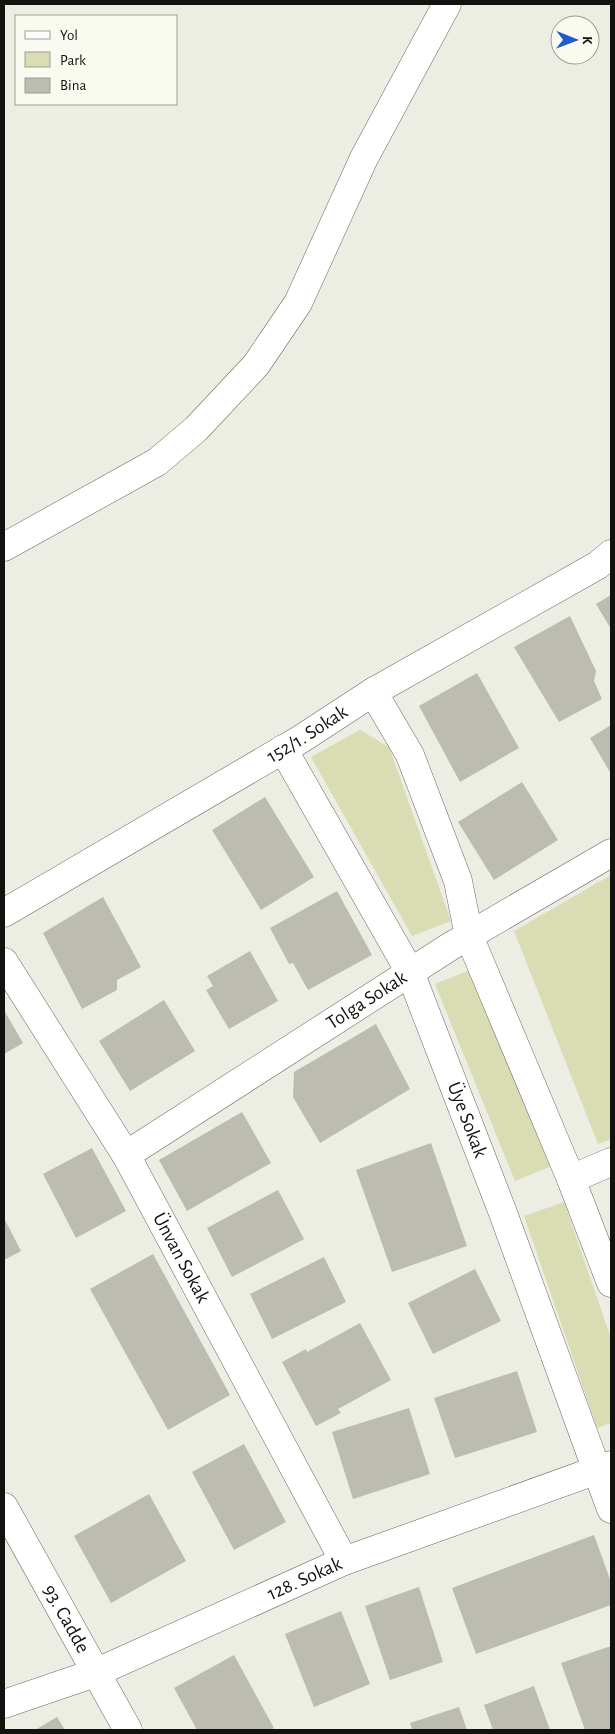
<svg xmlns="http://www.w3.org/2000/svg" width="615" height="1734" viewBox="0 0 615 1734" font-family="'Alegreya Sans',sans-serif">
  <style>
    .green { fill: #daddb4 }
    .building { fill: #bcbcb3 }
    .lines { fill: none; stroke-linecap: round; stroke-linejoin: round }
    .street-casing { stroke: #686961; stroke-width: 29 }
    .secondary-casing { stroke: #686961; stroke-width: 29 }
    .street { stroke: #fff; stroke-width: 28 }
    .secondary { stroke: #fff; stroke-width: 28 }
    .labels { text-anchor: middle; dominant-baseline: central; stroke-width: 4.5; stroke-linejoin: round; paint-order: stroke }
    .street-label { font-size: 20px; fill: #12120f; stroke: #f9faf0 }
  </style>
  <rect width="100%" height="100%" fill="#ecede3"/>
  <!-- green -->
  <path class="green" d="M360,730l29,17 62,174 -39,15 -101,-179z
    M611,875v264l-13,5 -84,-213z
    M472,969l80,197 -37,15 -80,-197z
    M564,1202l47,136v85l-14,5 -73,-212z"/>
  <!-- building -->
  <path class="building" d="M611,595v34l-15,-25z
    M570,616l26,55 -2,10 8,18 -43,23 -45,-75z
    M477,673l42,75 -59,34 -41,-76z
    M611,725v49l-21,-36z
    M522,782l36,58 -64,40 -36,-58z
    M265,797l49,80 -53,33 -49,-80z
    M337,891l35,64 -64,35 -15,-27 -4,1 -19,-36z
    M103,897l38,70 -24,13v10l-35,19 -39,-76z
    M250,951l28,50 -49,28 -23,-39 7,-4 -6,-10z
    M164,1000l31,51 -65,40 -31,-50z
    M4,1010l19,33 -19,11z
    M376,1024l34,65 -90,54 -27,-46 1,-25z
    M242,1112l29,51 -84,48 -28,-51z
    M431,1143l36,103 -75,26 -36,-102z
    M92,1148l34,63 -50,27 -33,-64z
    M278,1190l26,49 -72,38 -25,-49z
    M4,1218l17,33 -17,9z
    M153,1254l77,141 -62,35 -78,-141z
    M324,1257l22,45 -74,37 -22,-45z
    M475,1269l26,52 -68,33 -25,-51z
    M360,1323l31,57 -53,29 3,4 -25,13 -34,-64 24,-13 1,3z
    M517,1371l20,61 -82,26 -21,-60z
    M409,1408l21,66 -77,25 -21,-67z
    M244,1444l42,78 -52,28 -42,-78z
    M149,1494l37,67 -75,42 -37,-67z
    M594,1535l17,47v23l-135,49 -24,-66z
    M419,1587l24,75 -53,18 -25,-74z
    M341,1611l29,73 -56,23 -29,-73z
    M611,1646v84h-26l-24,-67z
    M234,1655l40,73 -4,2h-73l-23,-42z
    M534,1686l16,44h-57l-9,-25z
    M459,1707l8,23h-55l-2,-7z
    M57,1717l8,13h-30z"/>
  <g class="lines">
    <defs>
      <g id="street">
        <path d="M4,547l153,-85 39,-33 60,-64 42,-62 66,-145 83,-154"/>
        <path d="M373,692l37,63 48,126 11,55 102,243 40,104"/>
        <path id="s1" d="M283,749l127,223 93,241 108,296"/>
        <path id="s2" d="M4,913l297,-174 72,-47 225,-127 13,-11"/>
        <path id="s3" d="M4,962l122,193 218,406"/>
        <path id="s4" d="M126,1155l325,-209 160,-93"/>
        <path d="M571,1179l40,-17"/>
        <path id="s5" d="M4,1704l91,-31 249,-112 267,-96"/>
      </g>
      <g id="secondary">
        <path id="s6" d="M4,1507l124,223"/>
      </g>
    </defs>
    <!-- street casing -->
    <use href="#street" class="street-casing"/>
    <!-- secondary casing -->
    <use href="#secondary" class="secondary-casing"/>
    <!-- street -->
    <use href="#street" class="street"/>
    <!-- secondary -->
    <use href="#secondary" class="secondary"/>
  </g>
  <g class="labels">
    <!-- street labels -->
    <g class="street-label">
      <text stroke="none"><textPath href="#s2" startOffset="352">152/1. Sokak</textPath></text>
      <text stroke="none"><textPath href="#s4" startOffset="286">Tolga Sokak</textPath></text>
      <text stroke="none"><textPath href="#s1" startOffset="415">Üye Sokak</textPath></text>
      <text stroke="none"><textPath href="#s3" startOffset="345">Ünvan Sokak</textPath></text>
      <text stroke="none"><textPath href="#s5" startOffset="326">128. Sokak</textPath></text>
      <text stroke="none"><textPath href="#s6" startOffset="128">93. Cadde</textPath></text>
    </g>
  </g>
  <!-- border -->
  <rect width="615" height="1734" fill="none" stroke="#12120f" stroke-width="10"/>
  <!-- legend -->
  <rect x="15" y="15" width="162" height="90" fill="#f9faf0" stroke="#9d9d96"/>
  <rect x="25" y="31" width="25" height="8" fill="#ffffff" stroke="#9d9d96"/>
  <text x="60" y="40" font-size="15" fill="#12120f">Yol</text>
  <rect x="25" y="52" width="25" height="15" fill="#daddb4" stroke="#9d9d96"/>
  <text x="60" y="65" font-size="15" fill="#12120f">Park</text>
  <rect x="25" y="78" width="25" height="15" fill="#bcbcb3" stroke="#9d9d96"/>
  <text x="60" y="90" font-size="15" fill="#12120f">Bina</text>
  <!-- north arrow -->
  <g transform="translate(575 40) rotate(91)"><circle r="24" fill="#f9faf0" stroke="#9d9d96"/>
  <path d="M0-4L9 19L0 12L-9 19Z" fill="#215dc9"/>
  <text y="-8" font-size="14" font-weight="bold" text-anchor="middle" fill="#12120f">K</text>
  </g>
</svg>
